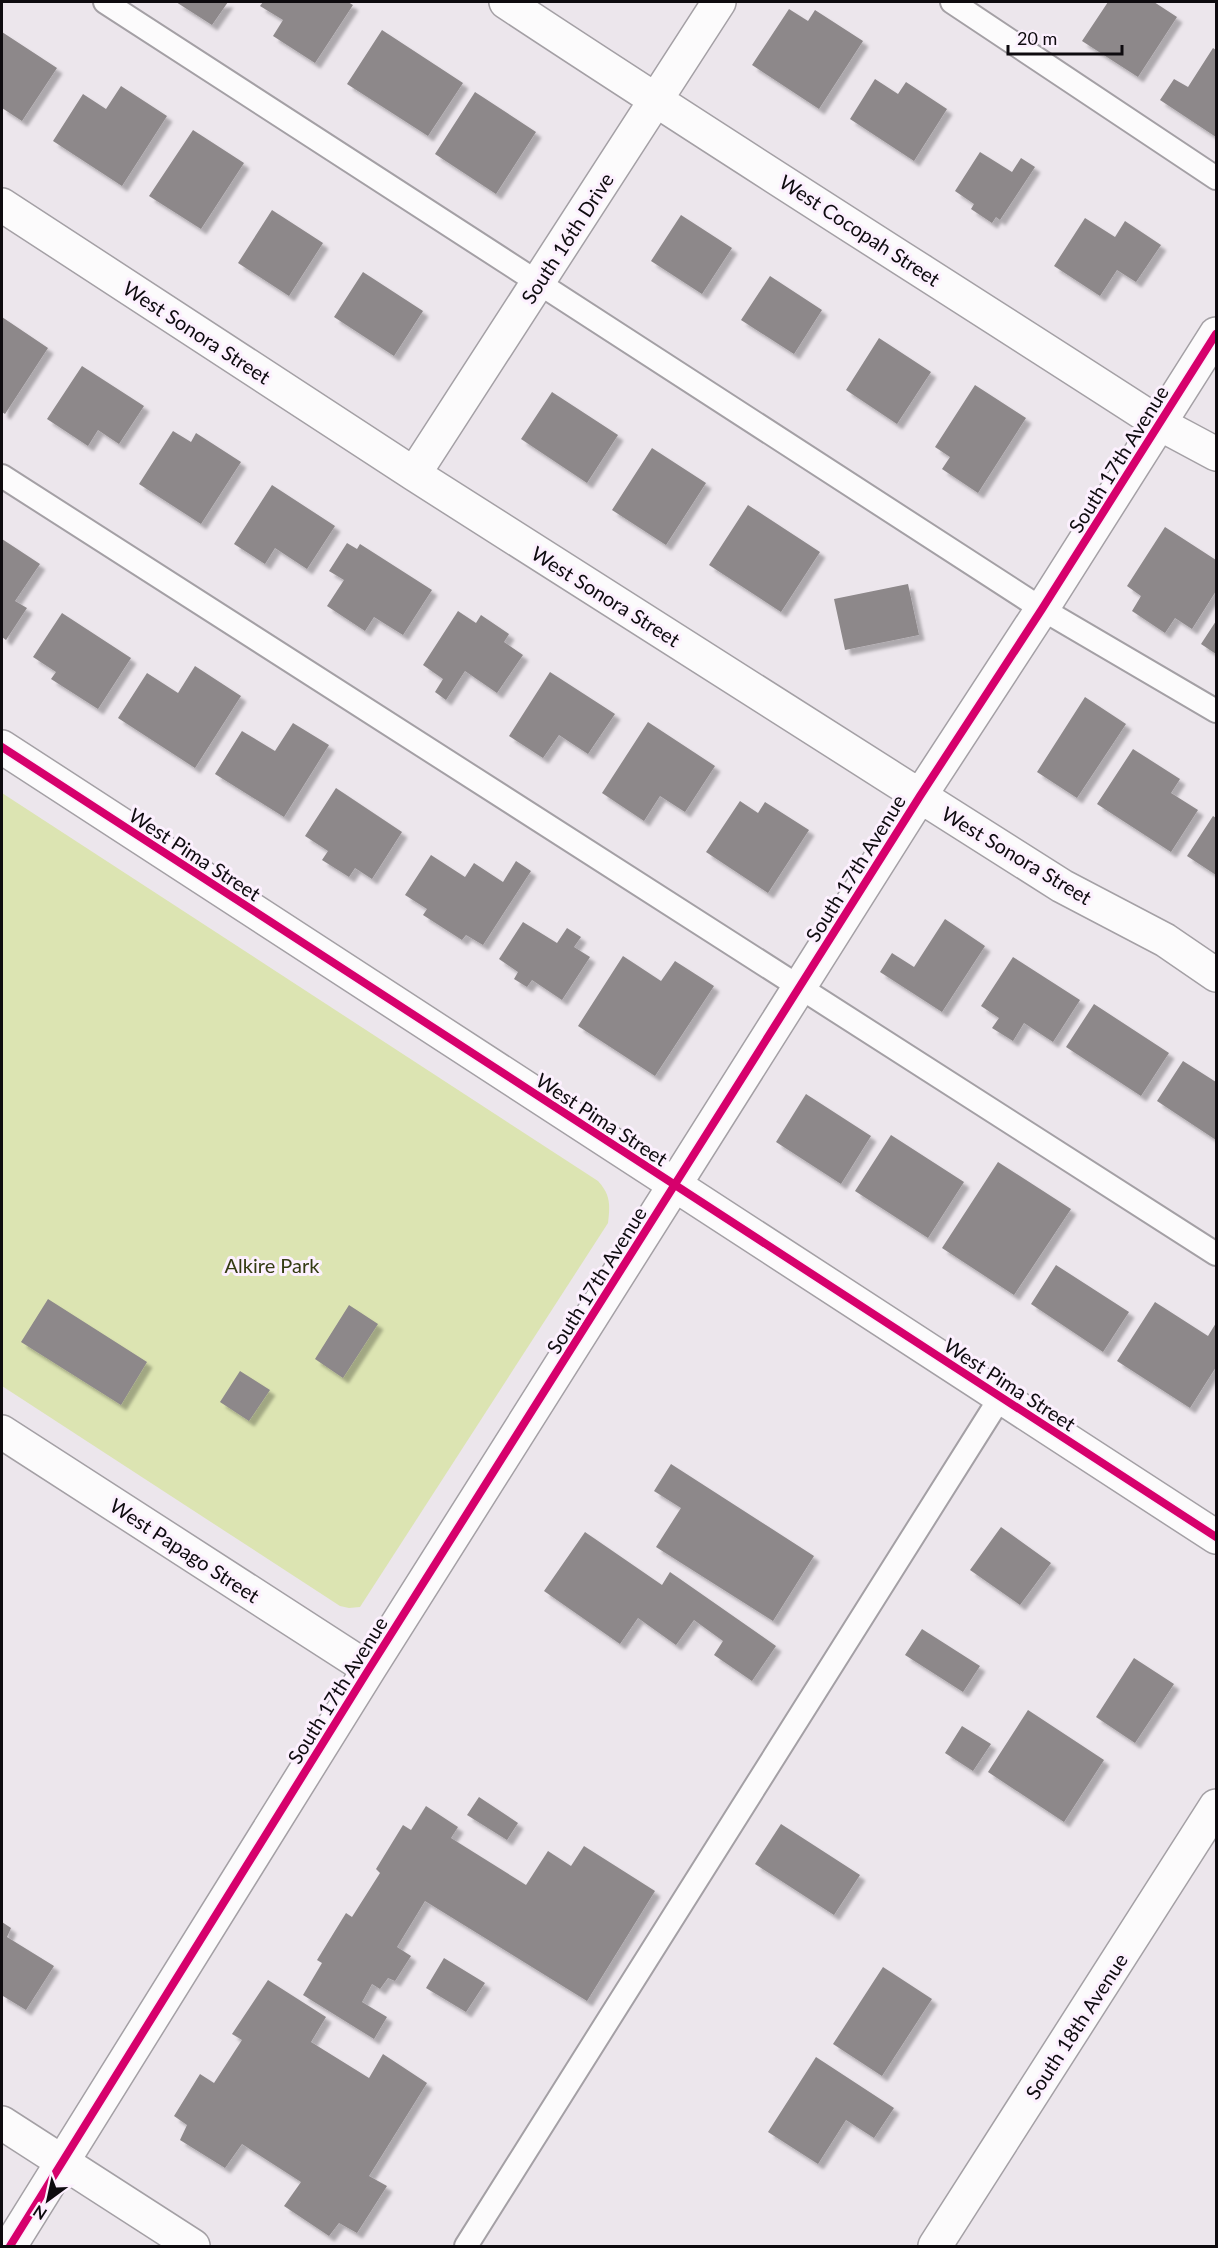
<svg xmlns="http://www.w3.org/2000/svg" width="1218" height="2248" viewBox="0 0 1218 2248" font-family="Lato,sans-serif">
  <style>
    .green { fill: #dce4b2 }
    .building { fill: #8d888a; filter: url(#shadow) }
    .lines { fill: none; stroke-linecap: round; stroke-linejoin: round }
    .service-casing { stroke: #a4a0a5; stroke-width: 26 }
    .minor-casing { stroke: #a4a0a5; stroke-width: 36 }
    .service { stroke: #fcfbfc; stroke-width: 22 }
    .minor { stroke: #fcfbfc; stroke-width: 33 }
    .cycleway-casing { stroke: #fcf0fe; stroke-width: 11 }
    .cycleway { stroke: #d6006c; stroke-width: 8 }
    .labels { text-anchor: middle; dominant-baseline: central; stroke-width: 6; stroke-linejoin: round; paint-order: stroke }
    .street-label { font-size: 20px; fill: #0e0b0f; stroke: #fcf0fe }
    .park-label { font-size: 20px; fill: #343b12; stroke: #fcf0fe }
  </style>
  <defs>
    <filter id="shadow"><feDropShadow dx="5.5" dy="5.5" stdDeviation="1.5" flood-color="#0004"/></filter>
  </defs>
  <rect width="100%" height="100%" fill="#ece6ec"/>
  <!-- green -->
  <path class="green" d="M2,793l596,388c13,14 12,25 10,42l-248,384 -11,1 -9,-2 -338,-220z"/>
  <!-- building -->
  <path class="building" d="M176,2h52l-16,23z
    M263,2h85l5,3 -38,58 -42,-27 10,-16 -23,-14z
    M1108,2h46l23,15 -39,60 -56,-36z
    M789,9l19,12 7,-11 48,31 -44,68 -67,-44z
    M382,30l81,53 -35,53 -81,-52z
    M2,32l55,36 -35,53 -20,-13z
    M1213,48l3,2v87l-56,-37 14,-21 14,8z
    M875,79l23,15 8,-12 41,27 -33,52 -64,-42z
    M121,86l46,30 -45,70 -69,-45 30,-47 23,15z
    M475,92l61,40 -40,62 -61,-40z
    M193,130l51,33 -43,66 -52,-33z
    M980,152l32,20 9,-14 14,9 -35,53 -4,-3 -4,6 -21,-14 3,-5 -19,-13z
    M272,210l51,33 -34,53 -51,-33z
    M681,215l51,33 -30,46 -51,-33z
    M1085,218l30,19 10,-16 36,24 -25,37 -19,-12 -17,26 -46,-30z
    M363,272l60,39 -29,45 -60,-39z
    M770,276l52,34 -28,44 -53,-34z
    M2,317l46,31 -43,66 -3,-2z
    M879,338l52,34 -34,52 -51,-34z
    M82,366l62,40 -25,38 -21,-14 -10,16 -41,-27z
    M975,385l51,33 -48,75 -36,-24 8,-12 -15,-10z
    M552,392l66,43 -31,48 -66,-44z
    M173,431l18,11 5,-9 45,29 -40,62 -62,-40z
    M652,448l54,35 -40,62 -54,-35z
    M272,485l63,41 -28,43 -32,-21 -10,16 -31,-20z
    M748,505l72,47 -39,60 -72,-47z
    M1165,527l51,33v31l-24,38 -17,-11 -10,15 -33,-22 9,-15 -14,-10z
    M2,539l38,25 -25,37 12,7 -21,32 -4,-3z
    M347,543l10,6 3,-5 72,46 -29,45 -29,-18 -9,14 -38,-25 17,-26 -15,-9z
    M908,584l11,51 -74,15 -11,-51z
    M458,611l18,12 5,-8 28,19 -5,8 19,13 -26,38 -32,-22 -19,29 -11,-8 8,-13 -20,-14z
    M62,613l69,45 -33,51 -47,-30 5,-7 -23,-15z
    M1216,621v33l-15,-10z
    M195,666l46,30 -46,72 -77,-50 29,-45 31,20z
    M550,672l65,42 -27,40 -29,-19 -16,23 -34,-22z
    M1085,697l41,27 -49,74 -40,-26z
    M648,722l67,44 -30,46 -25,-16 -16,25 -42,-28z
    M293,723l36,22 -45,72 -69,-43 27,-43 33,20z
    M1133,749l47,30 -9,14 27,17 -27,42 -74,-48z
    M336,788l66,44 -30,47 -17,-11 -6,9 -27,-17 6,-9 -23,-15z
    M740,801l18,12 7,-11 44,28 -41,63 -62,-41z
    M1213,816l3,2v57l-29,-19z
    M431,855l34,22 9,-14 29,19 13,-21 15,10 -48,74 -17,-10 -4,5 -39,-25 4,-6 -22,-14z
    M945,919l40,27 -43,66 -62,-40 12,-19 22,14z
    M523,922l34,21 10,-15 14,9 -7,10 16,10 -28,43 -30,-20 -5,7 -13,-8 4,-7 -19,-13z
    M623,956l38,25 14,-20 39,25 -59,90 -77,-50z
    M1013,957l67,43 -27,42 -29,-19 -11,18 -21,-13 7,-10 -18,-12z
    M1094,1004l75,49 -28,43 -75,-49z
    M1183,1061l33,21v58l-59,-39z
    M806,1094l65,42 -30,48 -65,-42z
    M891,1135l73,47 -36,56 -73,-47z
    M998,1162l73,47 -57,86 -72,-47z
    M1056,1265l73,47 -26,40 -72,-48z
    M48,1299l99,63 -26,43 -100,-63z
    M1155,1302l53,34 8,-13v44l-26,41 -73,-47z
    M349,1305l29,19 -35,54 -28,-19z
    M240,1371l30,19 -21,31 -29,-19z
    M671,1464l143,92 -41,65 -117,-74 25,-39 -27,-17z
    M1001,1527l50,36 -31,42 -50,-35z
    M585,1532l77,53 8,-13 106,74 -24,35 -38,-26 9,-14 -29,-21 -18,25 -38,-27 -18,26 -76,-53z
    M922,1629l58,37 -17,26 -58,-37z
    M1134,1658l40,26 -39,59 -39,-26z
    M1028,1710l76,50 -40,62 -76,-50z
    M962,1726l29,18 -18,27 -28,-18z
    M479,1797l39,26 -11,17 -40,-25z
    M426,1806l32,21 -7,11 75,47 22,-34 23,15 13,-20 71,45 -68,110 -162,-100 -28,46 14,9 -16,25 -7,-3 -8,11 -8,-5 -10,18 25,15 -13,22 -71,-44 19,-32 -5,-3 29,-47 6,4 28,-44 -4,-4 27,-44 8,5z
    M781,1824l79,51 -26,40 -79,-51z
    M2,1922l9,6 -4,9 47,29 -28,44 -23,-14 -1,2z
    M444,1958l41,25 -19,29 -40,-24z
    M883,1967l49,32 -50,77 -49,-32z
    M268,1980l58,37 -15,25 58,36 14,-24 44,29 -58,93 18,10 -30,47 -18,-10 -10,13 -45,-30 17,-24 -59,-38 -17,24 -45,-28 7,-15 -13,-9 26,-42 14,9 28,-43 -10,-6z
    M816,2057l78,51 -20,30 -28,-18 -28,44 -50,-32z"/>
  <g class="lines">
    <defs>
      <path id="service" d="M105,2l937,607 174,102
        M952,2l264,176
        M2,476l1214,778
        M466,2246l534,-848"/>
      <path id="minor" d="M506,2c216,143 436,281 654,422l56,30
        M2,205l412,269 473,301 175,111 103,54 51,35
        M414,474l305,-472
        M2,747l1214,790
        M2,1432l367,237
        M2,2123l191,123
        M10,2246l359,-577 551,-873 122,-187 174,-275
        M935,2246l281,-440"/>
    </defs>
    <!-- service casing -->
    <use href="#service" class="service-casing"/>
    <!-- minor casing -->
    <use href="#minor" class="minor-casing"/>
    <!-- service -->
    <use href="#service" class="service"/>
    <!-- minor -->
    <use href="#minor" class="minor"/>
    <defs>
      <path id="cycleway" d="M2,747l1214,790
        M10,2246l359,-577 551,-873 122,-187 174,-275"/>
    </defs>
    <!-- cycleway casing -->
    <use href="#cycleway" class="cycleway-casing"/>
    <!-- cycleway -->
    <use href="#cycleway" class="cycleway"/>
  </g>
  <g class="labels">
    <!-- street labels -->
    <g class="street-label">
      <text transform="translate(860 230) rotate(33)">West Cocopah Street</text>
      <text transform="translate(567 238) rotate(-57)">South 16th Drive</text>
      <text transform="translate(197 332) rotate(33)">West Sonora Street</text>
      <text transform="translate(1118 459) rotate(-58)">South 17th Avenue</text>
      <text transform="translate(606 596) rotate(32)">West Sonora Street</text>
      <text transform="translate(195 854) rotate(33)">West Pima Street</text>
      <text transform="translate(1017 855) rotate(31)">West Sonora Street</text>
      <text transform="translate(855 868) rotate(-58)">South 17th Avenue</text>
      <text transform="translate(602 1119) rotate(33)">West Pima Street</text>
      <text transform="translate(596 1280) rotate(-58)">South 17th Avenue</text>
      <text transform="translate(1010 1384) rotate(33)">West Pima Street</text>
      <text transform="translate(185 1550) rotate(33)">West Papago Street</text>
      <text transform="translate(337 1690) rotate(-58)">South 17th Avenue</text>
      <text transform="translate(1076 2026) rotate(-57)">South 18th Avenue</text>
    </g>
    <!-- park labels -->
    <g class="park-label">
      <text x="272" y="1265">Alkire Park</text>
    </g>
  </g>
  <!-- border -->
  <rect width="1218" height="2248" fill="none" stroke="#0e0b0f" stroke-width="6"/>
  <!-- north arrow -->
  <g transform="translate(48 2200) rotate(213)" stroke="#fcf0fe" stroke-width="4.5" paint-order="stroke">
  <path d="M0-4.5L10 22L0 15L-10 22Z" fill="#0e0b0f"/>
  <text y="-9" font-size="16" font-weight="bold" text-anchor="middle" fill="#0e0b0f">N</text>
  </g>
  <!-- scale -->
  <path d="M1008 45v9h114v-9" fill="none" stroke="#0e0b0f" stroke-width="3"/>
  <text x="1017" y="45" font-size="18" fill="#0e0b0f" stroke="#fcf0fe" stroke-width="4.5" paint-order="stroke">20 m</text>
</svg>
